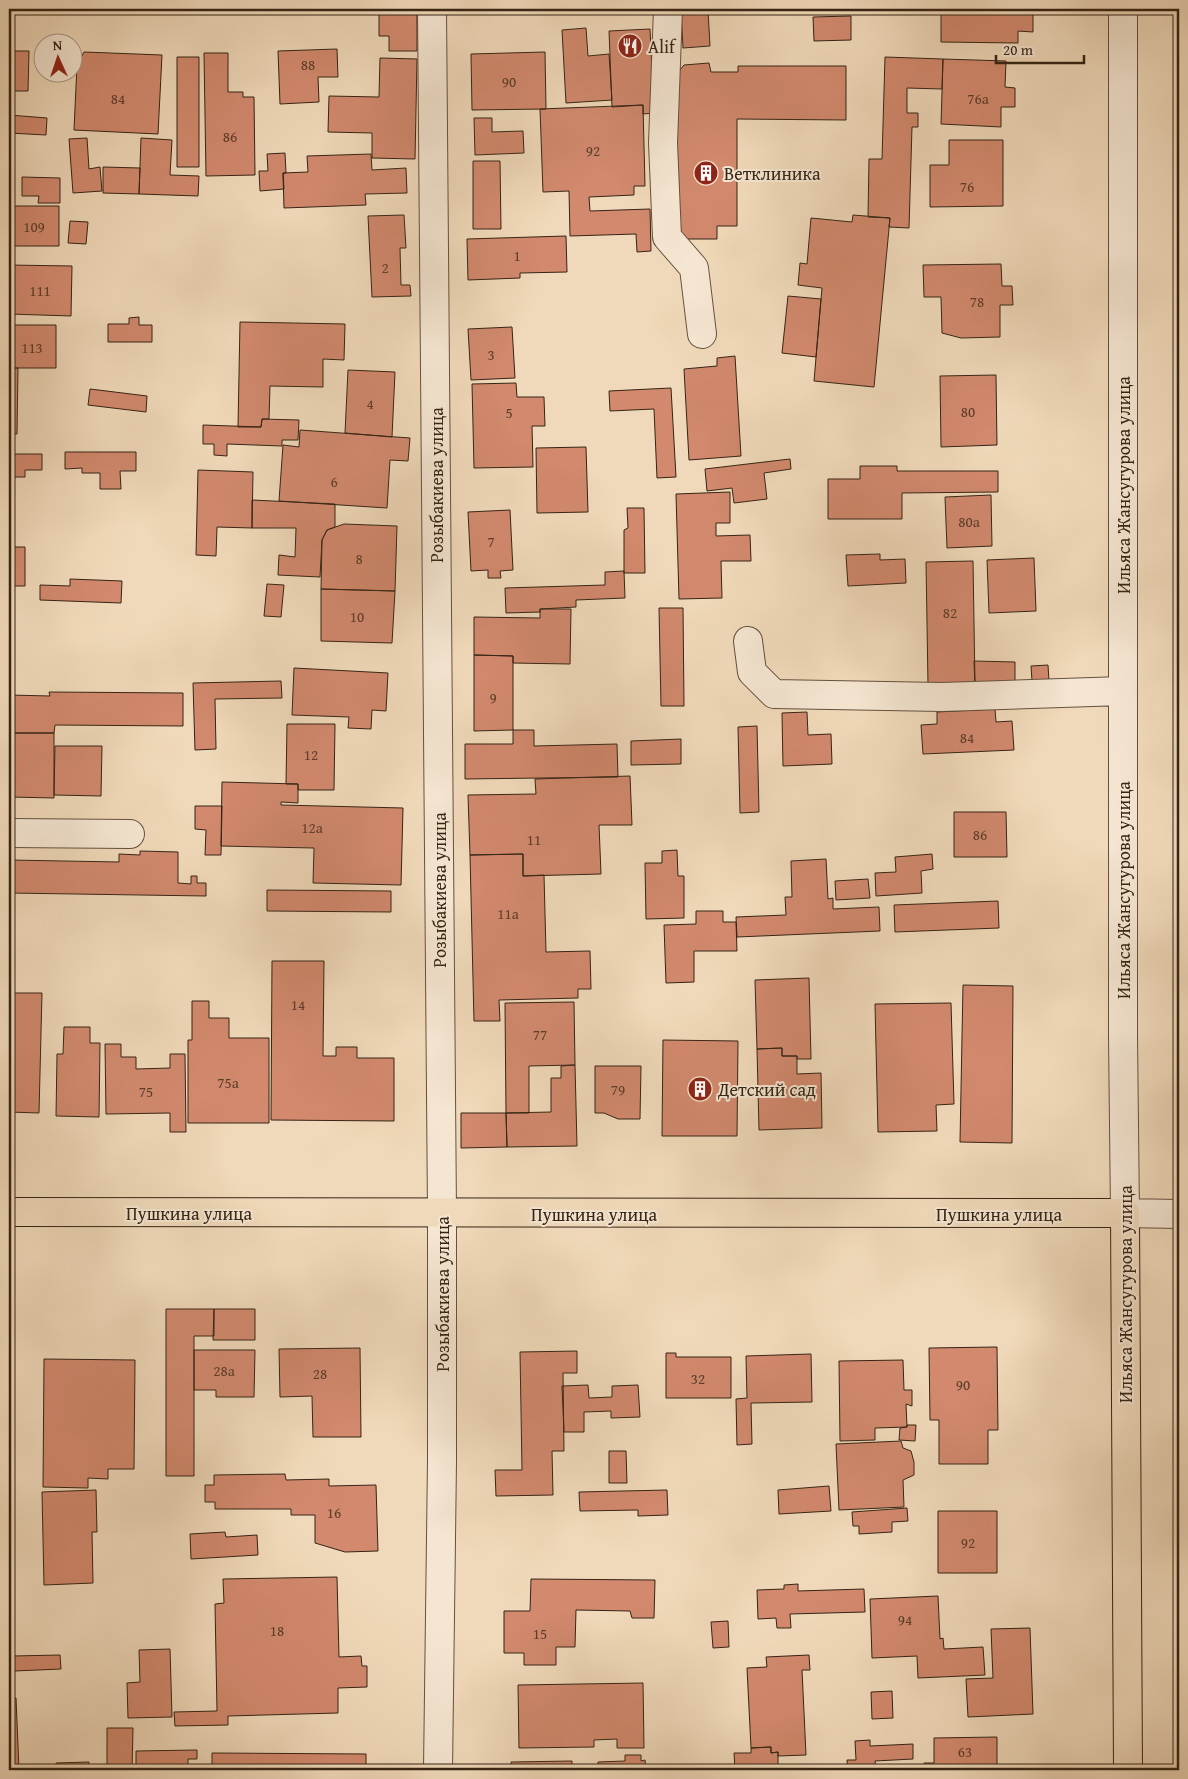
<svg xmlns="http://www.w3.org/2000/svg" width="1188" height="1779" viewBox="0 0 1188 1779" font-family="'Gentium Book Plus',serif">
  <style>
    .building { fill: #d2896e; stroke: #352414 }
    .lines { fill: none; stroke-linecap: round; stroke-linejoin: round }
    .minor-casing { stroke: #64513e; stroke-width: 30 }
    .major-casing { stroke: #352414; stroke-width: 30 }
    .minor { stroke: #f5e6d2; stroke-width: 28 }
    .major { stroke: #f0d9ba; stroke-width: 28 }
    .labels { text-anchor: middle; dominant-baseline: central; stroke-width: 4; stroke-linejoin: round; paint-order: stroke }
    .number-label { font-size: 15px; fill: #5c3d2a }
    .poi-label { font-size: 18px; fill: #352414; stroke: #f5e6d2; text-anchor: start }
    .street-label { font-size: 18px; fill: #352414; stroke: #f5e6d2 }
  </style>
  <rect width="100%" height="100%" fill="#f0d9ba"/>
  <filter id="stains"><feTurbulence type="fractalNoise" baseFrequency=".004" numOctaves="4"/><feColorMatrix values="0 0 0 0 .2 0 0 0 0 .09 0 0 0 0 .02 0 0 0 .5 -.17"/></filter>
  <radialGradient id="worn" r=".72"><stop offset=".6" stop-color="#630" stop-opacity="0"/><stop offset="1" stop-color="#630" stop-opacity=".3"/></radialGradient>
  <!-- building -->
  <path class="building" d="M708,10l2,36 -27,2 -2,-36z
    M379,13h38v38h-28v-15h-10z
    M941,13l92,1v18l-15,-1v12l-77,-1z
    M851,16v24l-37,1 -1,-24z
    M586,28l2,28 21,-2 3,46 -46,3 -4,-73z
    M650,29l4,84 -11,1v-9l-31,2 -3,-76z
    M337,49l1,28h-20l1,25 -39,2 -2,-53z
    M9,51h20l-1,40h-15l1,16h-5z
    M84,52l78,3 -4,79 -84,-4 3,-65z
    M545,52l1,57 -74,1 -1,-56z
    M204,53h24v39h15v5h11l1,78 -49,1z
    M177,57h22v110h-22z
    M885,57l58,2 -1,30 -35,-1v25h11v14h-6l-3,101 -20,-1 1,-9 -22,-1 1,-58h13z
    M380,58l37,1 -2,100 -43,-1v-25l-44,-1 1,-36 50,1z
    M943,59l63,2 -1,26 10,1v19h-14v20l-60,-3z
    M709,63l2,9h27v-6h108v54l-109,-1v107h-20v13h-42l1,-164 8,-10z
    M643,105l2,81h-11v9l-45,2 1,14 60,-2 1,42 -14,1 -1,-18 -66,2 -1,-45 -26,1 -3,-83z
    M9,115l38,3 -1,17 -37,-2z
    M474,118h18v14l31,-1 1,22 -49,2z
    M87,138l2,31 11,-2 2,24 -29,2 -4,-54z
    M141,138l31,2 -2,35 29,1 -1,20 -59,-2z
    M949,140h54v66l-73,1v-42h19z
    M285,153l1,20h-3l1,16 -24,2 -1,-20h9l-1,-17z
    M371,154l1,16 34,-2 1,25 -42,1 1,11 -82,3 -1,-35 25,-1 -1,-16z
    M473,161h27l1,68h-28z
    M103,167l37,1 -1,26 -36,-1z
    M22,177l38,1v25h-22l1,-7h-17z
    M9,206h50v40h-50z
    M404,215l2,33h-6l1,37h9l1,11 -39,1 -4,-81z
    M853,215l37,3 -16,169 -60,-6 8,-93 -24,-3 2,-22 7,1 4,-46 41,4z
    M70,221l18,1 -2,22 -18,-1z
    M566,236l1,36 -47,1v5l-52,2 -1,-41z
    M1001,264l1,22h10l1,19h-13v32l-39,1 -19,-5 -1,-36h-17l-1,-32z
    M9,265l63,1 -1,50 -62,-2z
    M788,296l33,3 -5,58 -34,-4z
    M139,317v8h13v17h-44v-18h21v-6z
    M240,322l105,2 -1,36 -21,-1v28l-53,-1 -1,33h-7l-1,8h-23z
    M9,325h47v43h-47z
    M512,327l3,51 -44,2 -3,-51z
    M735,356l6,100 -52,4 -5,-91 33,-3v-8z
    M9,368h9l-1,66h-8z
    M348,370l47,2 -3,65 -47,-4z
    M996,375l1,70 -56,2 -1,-71z
    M516,383l1,14h27l1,29h-13l1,41 -59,1 -2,-84z
    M671,388l5,89 -19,1 -3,-69 -44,2 -1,-20z
    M90,389l57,7 -1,16 -58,-7z
    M262,419l37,1 -1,20h-16v6l-55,-2v12l-13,-1v-11h-11v-19l58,2z
    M300,430l110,8 -2,23 -18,-1 -3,48 -108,-7 4,-56 16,2z
    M586,447l2,65 -51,1 -1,-65z
    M65,452h71v19h-16l1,18h-21v-16h-18v-5l-17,1z
    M9,454h33v16h-17v7h-16z
    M790,459l1,10 -27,4 3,26 -33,4 -2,-15 -25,3 -2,-22z
    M860,466h37v5h101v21l-96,1v26h-74v-40h32z
    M198,470l55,2 -1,56 -35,-1 -1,29 -20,-1z
    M730,492v31h-14v13l34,-1 1,26h-30l1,37 -43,1 -3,-105z
    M991,495l1,51 -45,2 -2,-51z
    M252,500l83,4v23l-8,3 -5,10 -2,37 -42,-2 1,-20 16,2 1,-29h-44z
    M627,508h17l1,65h-21v-43l4,-2z
    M510,510l3,60 -13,1 1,7h-13v-8l-17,1 -3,-59z
    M344,524l53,2 -2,65 -74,-2 1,-49 5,-10z
    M9,547h16v39h-16z
    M880,554v6l25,-1 1,24 -58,3 -2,-31z
    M1034,558l2,53 -47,2 -2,-53z
    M973,561l2,124h-47l-2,-123z
    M624,571l1,27 -49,2v7l-36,2v3l-34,1 -1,-25 100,-3v-13z
    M70,579l52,2 -1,22 -81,-3v-15l30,1z
    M267,584l17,1 -3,32 -17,-1z
    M321,589l74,2 -3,52 -71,-2z
    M659,608h24l1,98h-23z
    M540,609h31l-1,55 -57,-1v-7l-39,-1v-38l66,1z
    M474,655l39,1v74l-39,1z
    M974,661l41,1v22l-40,1z
    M1048,665l1,16h-17l-1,-15z
    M294,668l94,5 -2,38 -14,-1 -1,19 -23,-1 1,-11 -57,-2z
    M281,681l1,17 -67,1 1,50 -21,1 -2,-67z
    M49,692l134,1v33l-128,-1 -1,8h-45v-38l41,1z
    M995,709l1,13 16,-1 2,29 -91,4 -2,-29 16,-1v-12z
    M807,712l1,23 23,-1 1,30 -49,2 -1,-53z
    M287,724h48l-1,66h-36v-6h-12z
    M757,726l2,86 -19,1 -2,-86z
    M513,730h21v16l83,-2 1,33 -153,2v-35h48z
    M9,733h45v65l-45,-1z
    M681,739v25l-50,1v-24z
    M55,746h47l-1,50 -47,-1z
    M630,776l2,49h-33l2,49 -78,2v-22l-53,1 -2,-60 68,-1 -1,-15z
    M222,782l76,2v19l-17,-1v3l122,3 -2,77 -88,-2 1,-35 -93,-2z
    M195,806h27l-1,49h-16l1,-25 -11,-1z
    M954,812h52l1,45h-53z
    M677,850l1,26h6v42l-38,1 -1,-56h17v-12z
    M140,851l38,1v31l13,1v-8h6v7h9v13l-197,-3v-33l110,2v-8l21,1z
    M523,854v22l21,-1 2,77 44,-1 1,38h-13v9l-79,2 1,21h-26l-4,-166z
    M932,854l1,15 -12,2 1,22 -46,3 -1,-23 21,-1 -1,-15z
    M826,859l2,40 5,-1v11l46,-2 1,24 -143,6 -1,-20 50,-2 -1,-18h7l-1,-36z
    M868,879l2,19 -34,2 -1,-19z
    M267,890l124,1v21l-124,-1z
    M998,901l1,27 -104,4 -1,-27z
    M696,911h27v11h13l1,29h-43v31l-28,1 -2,-58 32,-1z
    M272,961h52l-1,95h13v-9h21v11h37v63l-123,-1z
    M809,978l2,81h-14v-3h-15v-8l-25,1 -2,-69z
    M963,985l50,1 -1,157 -52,-1z
    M9,993h33l-3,120 -30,-1z
    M192,1001h17v17h20v20h40v85h-81v-83h4z
    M574,1002l1,63 -46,1v47h-23l-1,-110z
    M951,1003l3,101 -18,1 1,26 -59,1 -3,-128z
    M64,1027h26v16h10l-1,74 -43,-1 1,-62h6z
    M663,1040l75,1 -1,95h-75z
    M105,1044h16v13h15v12l34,-1v-14h15l1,78h-16v-19l-64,1z
    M782,1048v8h15v18l24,-1 1,55 -63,2 -2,-81z
    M575,1065l2,81 -70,1 -1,-34 45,-1v-34h10v-12z
    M595,1066h46l-1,53h-22l-14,-6h-9z
    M461,1113h45l1,34 -46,1z
    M166,1309h48v27h-20v140h-28z
    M214,1309h41v31h-42z
    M997,1347l1,83h-10v34h-49v-44h-9l-1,-72z
    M360,1348l1,89h-48l-1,-41 -32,1 -1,-48z
    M194,1350h61l-1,47h-38v-7h-22z
    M577,1351v22h-14l1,78h-12l1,44 -57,1 -1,-26h27l-2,-118z
    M666,1353h10v4h55v41h-65z
    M811,1354l1,48 -61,1 1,41 -15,1 -1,-46 11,-1 -1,-42z
    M44,1359l91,1 -1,109h-26v10l-20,-1v10l-45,-1z
    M903,1360l1,30h8v16l-6,-2 1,23 -32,1v12l-35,1 -1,-80z
    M588,1385l1,13 23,-1v-11l26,-1 2,32 -29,1v-7l-27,1v20h-20l-2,-46z
    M907,1425h9l-1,16 -16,-1 1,-12 7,-1z
    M901,1441l2,7 8,3 3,11v13l-11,5 1,27 -65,3 -3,-66z
    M609,1451h17l1,32h-18z
    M285,1474l1,6 43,-1v7l47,-1 2,66 -33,1 -30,-9v-28h-24v-6h-76v-7h-10v-17h9v-10z
    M829,1486l2,25 -52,3 -1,-24z
    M96,1490l1,42h-5l1,51 -49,2 -2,-93z
    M667,1490l1,25 -30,1v-6l-58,1 -1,-19z
    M907,1508l1,13 -16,1v10l-33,2v-8h-6l-1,-14z
    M938,1511h59v62h-59z
    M225,1532l1,5 31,-2 1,20 -67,4 -1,-25z
    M337,1577l2,80 22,-1 1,10h5v21l-29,1v25l-110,3v9l-53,1 -1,-14 43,-1 -2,-107 9,-1 -1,-24z
    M531,1579l124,1 -1,38h-22l-2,-7 -54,-1 -1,37h-19v18h-32v-12h-20v-42h26z
    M798,1584v7l66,-2 1,23 -75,2 1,14h-14l-1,-10 -18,1 -1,-29 27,-1v-4z
    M938,1596l2,43 3,-1 1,11 39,-2 2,28 -67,3 -1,-22 -45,2 -2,-59z
    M728,1621l1,26 -16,1 -2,-26z
    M1030,1628l3,86 -65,3 -2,-38 27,-1 -2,-49z
    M170,1649l2,68 -44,1 -1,-35 13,-1 -1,-32z
    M60,1655l1,14 -47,2 -1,-15z
    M809,1655l1,15h-8l4,85 -28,1v-4l-7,1v-6l-20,1 -4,-80 20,-1 -1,-10z
    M643,1683l1,65h-27v-9l-23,1v7l-75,1 -1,-63z
    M892,1691l1,27 -21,1 -1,-27z
    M9,1698h7l3,72h-10z
    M107,1728h26l-1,42h-25z
    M997,1737v33h-73v-7h10v-25z
    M870,1740v6l43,-2v15l-38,2 1,9h-28l-1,-10h9l-1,-19z
    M771,1747v6l7,-1v18h-43l-1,-17h17v-5z
    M197,1750v9h-9v11h-52v-19z
    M212,1753l154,1v16h-154z
    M625,1755h16v6l4,-1 1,10h-48v-8l27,-1z
    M572,1761v9h-60l-1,-8z
    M89,1762v8h-33v-7z"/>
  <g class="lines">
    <defs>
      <path id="minor" d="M432,9l10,1205v247l-4,309
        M668,9l-5,134 4,94 27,31 8,66
        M1123,9v1027l2,177 54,1
        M748,641l4,31 22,22 168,3 181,-6
        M9,833l121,1"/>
      <path id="major" d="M9,1212l1116,1 3,557"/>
    </defs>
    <!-- minor casing -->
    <use href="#minor" class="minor-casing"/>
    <!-- major casing -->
    <use href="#major" class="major-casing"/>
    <!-- minor -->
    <use href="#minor" class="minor"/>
    <!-- major -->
    <use href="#major" class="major"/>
  </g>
  <!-- icons -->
  <defs>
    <symbol id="restaurant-disc" viewBox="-11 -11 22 22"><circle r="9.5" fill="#8f2418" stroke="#f5e6d2"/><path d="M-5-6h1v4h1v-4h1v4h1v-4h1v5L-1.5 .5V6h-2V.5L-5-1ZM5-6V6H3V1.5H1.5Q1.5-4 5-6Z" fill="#fff"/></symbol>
    <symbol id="building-disc" viewBox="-11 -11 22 22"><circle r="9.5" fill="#8f2418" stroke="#f5e6d2"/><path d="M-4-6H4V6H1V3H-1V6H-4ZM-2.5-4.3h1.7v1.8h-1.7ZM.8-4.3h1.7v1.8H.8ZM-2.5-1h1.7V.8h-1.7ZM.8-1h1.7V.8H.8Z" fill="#fff"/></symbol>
  </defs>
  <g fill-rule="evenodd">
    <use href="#restaurant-disc" x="616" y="32" width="28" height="28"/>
    <use href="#building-disc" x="692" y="159" width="28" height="28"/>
    <use href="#building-disc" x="686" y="1075" width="28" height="28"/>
  </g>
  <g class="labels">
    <!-- number labels -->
    <g class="number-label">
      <text x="308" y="64">88</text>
      <text x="509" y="81">90</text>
      <text x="118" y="98">84</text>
      <text x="978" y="98">76а</text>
      <text x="230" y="136">86</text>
      <text x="593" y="150">92</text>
      <text x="967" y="186">76</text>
      <text x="34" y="226">109</text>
      <text x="517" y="255">1</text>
      <text x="385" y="267">2</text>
      <text x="40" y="290">111</text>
      <text x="977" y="301">78</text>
      <text x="32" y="347">113</text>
      <text x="491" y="354">3</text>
      <text x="370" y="403">4</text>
      <text x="968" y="411">80</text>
      <text x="509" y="412">5</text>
      <text x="334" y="481">6</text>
      <text x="969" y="521">80а</text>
      <text x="491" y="541">7</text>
      <text x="359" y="558">8</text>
      <text x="950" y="612">82</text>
      <text x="357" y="616">10</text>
      <text x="493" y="697">9</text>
      <text x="967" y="737">84</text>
      <text x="311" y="754">12</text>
      <text x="312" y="827">12а</text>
      <text x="980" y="834">86</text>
      <text x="534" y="839">11</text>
      <text x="508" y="913">11а</text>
      <text x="298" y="1004">14</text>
      <text x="540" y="1034">77</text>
      <text x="228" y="1082">75а</text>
      <text x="618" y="1089">79</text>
      <text x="146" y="1091">75</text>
      <text x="224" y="1370">28а</text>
      <text x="320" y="1373">28</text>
      <text x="698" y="1378">32</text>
      <text x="963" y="1384">90</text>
      <text x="334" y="1512">16</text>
      <text x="968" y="1542">92</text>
      <text x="905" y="1619">94</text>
      <text x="277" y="1630">18</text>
      <text x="540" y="1633">15</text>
      <text x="965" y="1751">63</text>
    </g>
    <!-- poi labels -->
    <g class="poi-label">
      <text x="648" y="46">Alif</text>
      <text x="724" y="173">Ветклиника</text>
      <text x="718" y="1089">Детский сад</text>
    </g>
    <!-- street labels -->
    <g class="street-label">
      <text transform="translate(436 485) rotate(-90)">Розыбакиева улица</text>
      <text transform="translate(1123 485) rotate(-90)">Ильяса Жансугурова улица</text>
      <text transform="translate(439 890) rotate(-90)">Розыбакиева улица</text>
      <text transform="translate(1123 890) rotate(-90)">Ильяса Жансугурова улица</text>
      <text x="189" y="1213">Пушкина улица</text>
      <text x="594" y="1214">Пушкина улица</text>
      <text x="999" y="1214">Пушкина улица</text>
      <text transform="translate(442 1294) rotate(-90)">Розыбакиева улица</text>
      <text transform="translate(1125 1294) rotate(-90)">Ильяса Жансугурова улица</text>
    </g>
  </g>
  <!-- margin -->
  <rect width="1188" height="1779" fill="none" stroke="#f0d9ba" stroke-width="30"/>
  <rect x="10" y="10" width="1168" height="1759" fill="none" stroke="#352414" stroke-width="2.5"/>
  <rect x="15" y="15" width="1158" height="1749" fill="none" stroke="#352414"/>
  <!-- north arrow -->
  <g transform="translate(58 58) rotate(357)"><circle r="24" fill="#f5e6d2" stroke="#a89886"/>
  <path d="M0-4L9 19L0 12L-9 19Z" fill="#8f2418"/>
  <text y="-8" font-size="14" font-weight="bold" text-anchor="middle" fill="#352414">N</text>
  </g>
  <!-- scale -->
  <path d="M996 55v8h88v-8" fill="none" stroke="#352414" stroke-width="2.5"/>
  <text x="1003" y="55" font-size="15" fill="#352414" stroke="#f5e6d2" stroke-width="4" paint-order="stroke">20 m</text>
  <rect width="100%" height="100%" filter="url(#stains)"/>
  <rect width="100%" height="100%" fill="url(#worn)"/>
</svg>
